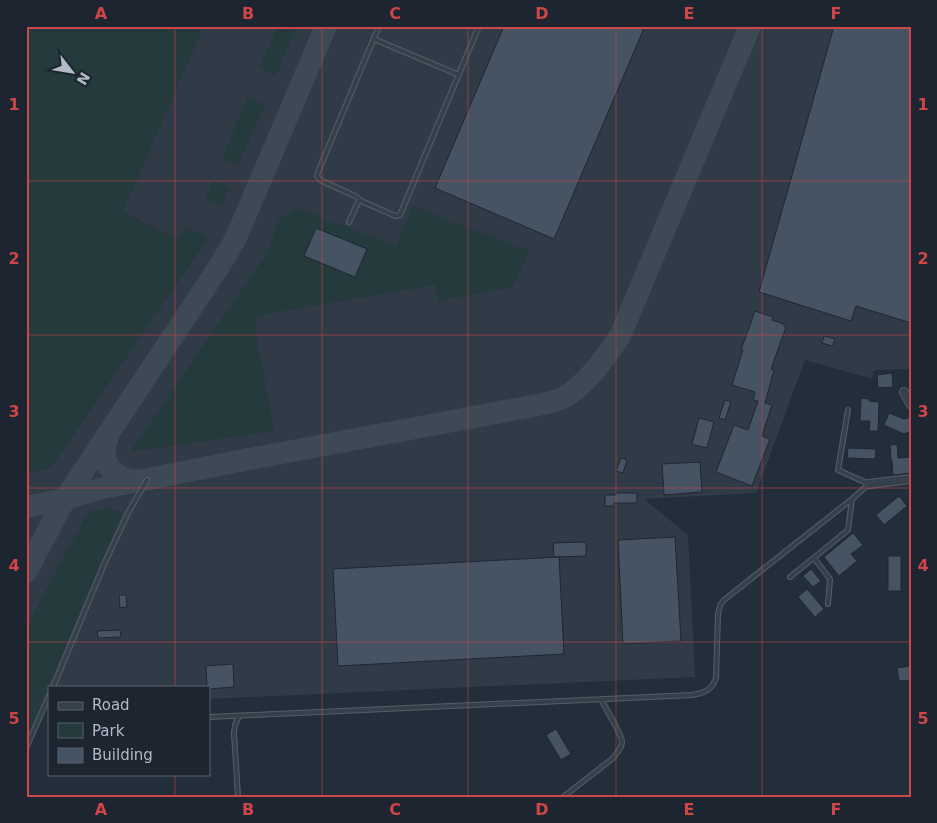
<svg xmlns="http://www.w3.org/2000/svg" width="937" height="823" viewBox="0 0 937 823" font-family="'DejaVu Sans',sans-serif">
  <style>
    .airport { fill: #313b48 }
    .green { fill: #253a3c }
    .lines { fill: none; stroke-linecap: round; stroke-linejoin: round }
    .taxiway { stroke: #3e4956; stroke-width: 22 }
    .building { fill: #465362; stroke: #1e2732 }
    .service-casing { stroke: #555d69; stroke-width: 6 }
    .minor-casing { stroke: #555d69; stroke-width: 10 }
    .service { stroke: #36404b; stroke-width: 4 }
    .minor { stroke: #36404b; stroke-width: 8 }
    .grid { fill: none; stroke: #cf4548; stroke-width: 1; stroke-opacity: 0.55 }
    .neatline { fill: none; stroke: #cf4548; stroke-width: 2 }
    .grid-label { font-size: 16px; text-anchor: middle; font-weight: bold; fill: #cf4548 }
  </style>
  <rect width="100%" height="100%" fill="#232e3b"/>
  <!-- airport -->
  <path class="airport" d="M26,26h885v343l-37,1 -2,9 -67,-19 -49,133 -112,6 44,36 7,142 -486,22v-12h-160v18h-1l-22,51z"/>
  <!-- green -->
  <path class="green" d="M26,26h178l-81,185 33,18 23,10 8,-12 21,11 -157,230 -25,5z
    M278,26h19l-21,50 -17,-8z
    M248,97l17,7 -27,61 -16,-7z
    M213,181l17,7 -8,19 -17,-7z
    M413,206l116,45 -16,36 -74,14 -4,-16 -180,31 2,22 17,93 -144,21 137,-199 13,-35 17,-10 99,38z
    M107,508l16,4 -80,186 6,7h-1l-22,51v-128l62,-116z"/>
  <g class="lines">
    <!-- taxiway -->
    <path class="taxiway" d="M108,436c-10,27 5,44 32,45
      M26,507l39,-8 38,-11 146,-29 289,-54c7,-2 15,-3 23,-6 24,-12 44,-41 59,-63l130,-310
      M26,572l39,-73 155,-234 15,-25 91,-214"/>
  </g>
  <!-- building -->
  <path class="building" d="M504,26h141l-91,213 -119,-51z
    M834,26h77v297l-55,-17 -5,15 -92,-29z
    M316,228l51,21 -12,28 -51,-21z
    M755,311l18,6 -1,3 12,4v2l2,1 -15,42 3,1 -9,33 7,2 -10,31 8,3 -18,47 -36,-14 18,-47 14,5 10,-29 -5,-1 2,-8 -23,-7 11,-35h-2z
    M824,336l11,3 -3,7 -10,-3z
    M892,373l1,14 -15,1 -1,-13z
    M861,398l8,1v2l10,1 -1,29h-9l1,-10h-10z
    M725,400l6,2 -6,18 -6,-2z
    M889,413l15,6 7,-2v14l-7,3 -20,-9z
    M699,418l15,4 -7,26 -15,-4z
    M897,444l1,14 13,-1v16l-18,2 -1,-15 -1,1 -1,-16z
    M848,448l28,1 -1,10 -28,-1z
    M621,458l6,2 -4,13 -7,-2z
    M700,462l2,30 -38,3 -2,-31z
    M616,493h21v10h-23v3h-9v-11h11z
    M899,496l8,10 -23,19 -8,-10z
    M853,533l10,12 -12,9 6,7 -18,15 -15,-19z
    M675,537l6,104 -58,3 -5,-104z
    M586,542v14l-32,1 -1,-14z
    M888,556h13v35h-13z
    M559,557l5,97 -226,12 -5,-97z
    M811,569l10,12 -8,6 -10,-11z
    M807,589l17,20 -9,8 -17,-20z
    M119,595h7l1,12 -7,1z
    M120,630l1,7 -23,1 -1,-7z
    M233,664l1,23 -25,2v-2h-2l-1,-21z
    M911,666v14l-12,1 -2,-13z
    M556,729l15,25 -10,6 -15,-25z"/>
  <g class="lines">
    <defs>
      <path id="service" d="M374,39l85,36
        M359,200l-1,-2 -3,-2 -35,-16 -3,-4 1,-4 61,-146
        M349,222l10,-22 34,15 4,1 3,-1 79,-189
        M814,558l16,21 -2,25
        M790,577l58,-47 4,-31
        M53,687l52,-125 23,-49 19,-33
        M209,717l483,-22c12,-2 20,-5 24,-17l2,-63 2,-10 4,-5 128,-101 17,-15 -31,-14 10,-60
        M26,748l23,-52
        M238,797l-4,-64 1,-8 4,-9
        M563,797l49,-38c4,-5 10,-10 10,-17 0,-8 -17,-34 -21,-43"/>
      <path id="minor" d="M904,392l7,13
        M869,484l42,-5"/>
    </defs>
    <!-- service casing -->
    <use href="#service" class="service-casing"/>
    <!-- minor casing -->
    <use href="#minor" class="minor-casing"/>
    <!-- service -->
    <use href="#service" class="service"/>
    <!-- minor -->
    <use href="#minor" class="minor"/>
  </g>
  <!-- grid -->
  <path class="grid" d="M175,26v661M322,26v771M468,26v771M616,26v771M762,26v771M26,181h885M26,335h885M26,488h885M26,642h885M175,774v23"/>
  <!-- border -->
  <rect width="937" height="823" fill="none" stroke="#1c2530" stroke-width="55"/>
  <!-- legend -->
  <rect x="48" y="686" width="162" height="90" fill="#1c2530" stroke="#58616c"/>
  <rect x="58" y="702" width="25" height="8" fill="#36404b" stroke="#58616c"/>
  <text x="92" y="710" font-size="15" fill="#b2bac7">Road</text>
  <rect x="58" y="723" width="25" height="15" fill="#253a3c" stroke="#58616c"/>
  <text x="92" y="736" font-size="15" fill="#b2bac7">Park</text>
  <rect x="58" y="748" width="25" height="15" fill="#465362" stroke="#58616c"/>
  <text x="92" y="760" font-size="15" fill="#b2bac7">Building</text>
  <!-- north arrow -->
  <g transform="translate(72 72) rotate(121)" stroke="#1c2530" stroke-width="4" paint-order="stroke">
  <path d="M0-4L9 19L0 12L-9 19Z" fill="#b2bac7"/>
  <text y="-8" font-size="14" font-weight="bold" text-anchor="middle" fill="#b2bac7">N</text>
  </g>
  <rect x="28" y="28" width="882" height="768" class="neatline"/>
  <g class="grid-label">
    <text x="101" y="19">A</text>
    <text x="248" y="19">B</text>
    <text x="395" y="19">C</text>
    <text x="542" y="19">D</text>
    <text x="689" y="19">E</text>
    <text x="836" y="19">F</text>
    <text x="14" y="110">1</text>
    <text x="923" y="110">1</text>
    <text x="14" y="264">2</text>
    <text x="923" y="264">2</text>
    <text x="14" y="417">3</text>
    <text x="923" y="417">3</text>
    <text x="14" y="571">4</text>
    <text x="923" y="571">4</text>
    <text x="14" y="724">5</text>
    <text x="923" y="724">5</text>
    <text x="101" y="815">A</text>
    <text x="248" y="815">B</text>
    <text x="395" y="815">C</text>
    <text x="542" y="815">D</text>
    <text x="689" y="815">E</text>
    <text x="836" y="815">F</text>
  </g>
</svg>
